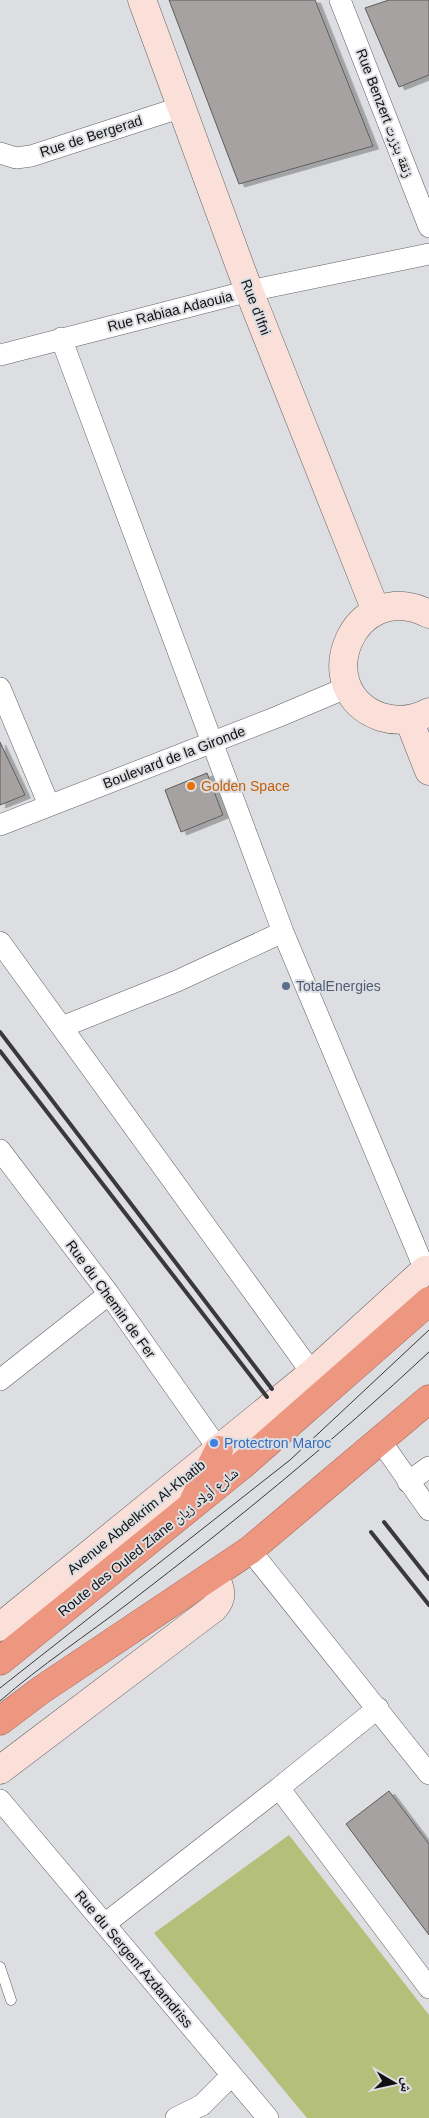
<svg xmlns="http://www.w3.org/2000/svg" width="429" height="2118" viewBox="0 0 429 2118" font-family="Helvetica,'Noto Naskh Arabic',sans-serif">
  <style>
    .green { fill: #b4c07a }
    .building { fill: #a5a2a1; stroke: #5e5c5b; filter: url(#shadow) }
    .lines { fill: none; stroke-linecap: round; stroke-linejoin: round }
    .lane-casing { stroke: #606163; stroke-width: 11 }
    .street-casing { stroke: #606163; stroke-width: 22 }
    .secondary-casing { stroke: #606163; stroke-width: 29 }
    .highway-casing { stroke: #a0675a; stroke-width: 29 }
    .lane { stroke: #fff; stroke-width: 10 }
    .street { stroke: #fff; stroke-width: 21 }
    .secondary { stroke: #fae0d9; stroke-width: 28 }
    .highway { stroke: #ed9680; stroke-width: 28 }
    .tram { stroke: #39393b; stroke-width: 1 }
    .rail { stroke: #39393b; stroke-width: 4 }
    .food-dot { fill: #e8710a; stroke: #dddee1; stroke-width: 2 }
    .service-dot { fill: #5c6f8a; stroke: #dddee1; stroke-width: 2 }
    .shop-dot { fill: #3f7fe0; stroke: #dddee1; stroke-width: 2 }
    .labels { text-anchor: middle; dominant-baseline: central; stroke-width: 4; stroke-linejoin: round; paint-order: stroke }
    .street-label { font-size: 14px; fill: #111112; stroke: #dddee1 }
    .food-label { font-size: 14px; fill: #c56008; stroke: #dddee1; text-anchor: start }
    .service-label { font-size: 14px; fill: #4e5e75; stroke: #dddee1; text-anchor: start }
    .shop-label { font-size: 14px; fill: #366cbe; stroke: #dddee1; text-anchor: start }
  </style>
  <defs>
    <filter id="shadow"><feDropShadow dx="5.5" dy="3" stdDeviation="0" flood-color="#0004"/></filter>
  </defs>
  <rect width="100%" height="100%" fill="#dddee1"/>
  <!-- green -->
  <path class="green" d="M289,1835l140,180v103h-122l-153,-185z"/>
  <!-- building -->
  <path class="building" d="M169,0h146l58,146 -134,38z
    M389,0h40v75l-30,12 -34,-79z
    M0,742l25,53 -25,10z
    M207,773l16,42 -42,17 -16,-42z
    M389,1791l40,53v91l-83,-111z"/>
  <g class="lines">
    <defs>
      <path id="lane" d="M0,1967l11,33"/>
      <path id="street" d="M340,0l89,227
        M0,153l16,5 15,-2 151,-49
        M61,338l222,594 142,338
        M0,355l249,-64 180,-37
        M0,688l49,117
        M0,825l277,-108 71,-30
        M0,942l312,431
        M62,1027l115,-46 106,-49
        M0,1150l109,144 110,156
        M0,1380l109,-86
        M380,1440l49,70
        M408,1482l21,-15
        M250,1550l179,224
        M378,1708l-99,80 150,200
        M0,1800l268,318
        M106,1923l173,-135
        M176,2118l26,-13 29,-29"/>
      <path id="secondary" d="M142,0l107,291 127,320
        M429,614c-75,-39 -123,76 -48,103 17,5 33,3 48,-5
        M409,720l20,51
        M0,1627l312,-254 113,-103h4
        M0,1770l214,-162c10,-11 7,-20 0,-32"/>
      <path id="highway" d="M194,1500l25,-50
        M0,1661l241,-195 188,-165
        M0,1721l41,-31 209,-140 179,-151"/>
    </defs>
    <!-- lane casing -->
    <use href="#lane" class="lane-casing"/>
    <!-- street casing -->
    <use href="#street" class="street-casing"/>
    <!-- secondary casing -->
    <use href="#secondary" class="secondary-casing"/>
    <!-- highway casing -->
    <use href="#highway" class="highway-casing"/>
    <!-- lane -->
    <use href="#lane" class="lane"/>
    <!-- street -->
    <use href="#street" class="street"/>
    <!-- secondary -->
    <use href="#secondary" class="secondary"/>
    <!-- highway -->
    <use href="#highway" class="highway"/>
    <!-- tram -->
    <path class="tram" d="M0,1688l290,-228 139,-130
      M0,1701c41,-36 87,-66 130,-99 103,-79 204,-161 299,-250"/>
    <!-- rail -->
    <path class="rail" d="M0,1032l272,357
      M0,1051l267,346
      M384,1522l45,57
      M371,1532l58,73"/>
  </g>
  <!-- markers -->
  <circle class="food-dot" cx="191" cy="786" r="5"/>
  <circle class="service-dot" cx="286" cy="986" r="5"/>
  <circle class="shop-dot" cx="214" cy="1443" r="5"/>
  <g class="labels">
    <!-- street labels -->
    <g class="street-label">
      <text transform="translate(385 113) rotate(69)">Rue Benzert زنقة بنزرت</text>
      <text transform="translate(91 136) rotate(-18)">Rue de Bergerad</text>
      <text transform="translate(256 307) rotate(69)">Rue d'Ifni</text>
      <text transform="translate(170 311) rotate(-14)">Rue Rabiaa Adaouia</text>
      <text transform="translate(174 757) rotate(-21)">Boulevard de la Gironde</text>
      <text transform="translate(111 1299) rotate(54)">Rue du Chemin de Fer</text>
      <text transform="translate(136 1517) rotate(-39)">Avenue Abdelkrim Al-Khatib</text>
      <text transform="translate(148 1542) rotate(-39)">Route des Ouled Ziane شارع أولاد زيان</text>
      <text transform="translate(134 1959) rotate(50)">Rue du Sergent Azdamdriss</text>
    </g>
    <!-- food labels -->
    <g class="food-label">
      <text x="201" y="786">Golden Space</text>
    </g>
    <!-- service labels -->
    <g class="service-label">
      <text x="296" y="986">TotalEnergies</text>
    </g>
    <!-- shop labels -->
    <g class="shop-label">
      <text x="224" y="1443">Protectron Maroc</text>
    </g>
  </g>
  <!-- north arrow -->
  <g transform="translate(394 2083) rotate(99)" stroke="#dddee1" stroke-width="4" paint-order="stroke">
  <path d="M0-4L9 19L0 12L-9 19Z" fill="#111112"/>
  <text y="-8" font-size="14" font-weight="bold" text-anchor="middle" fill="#111112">ش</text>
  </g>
</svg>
